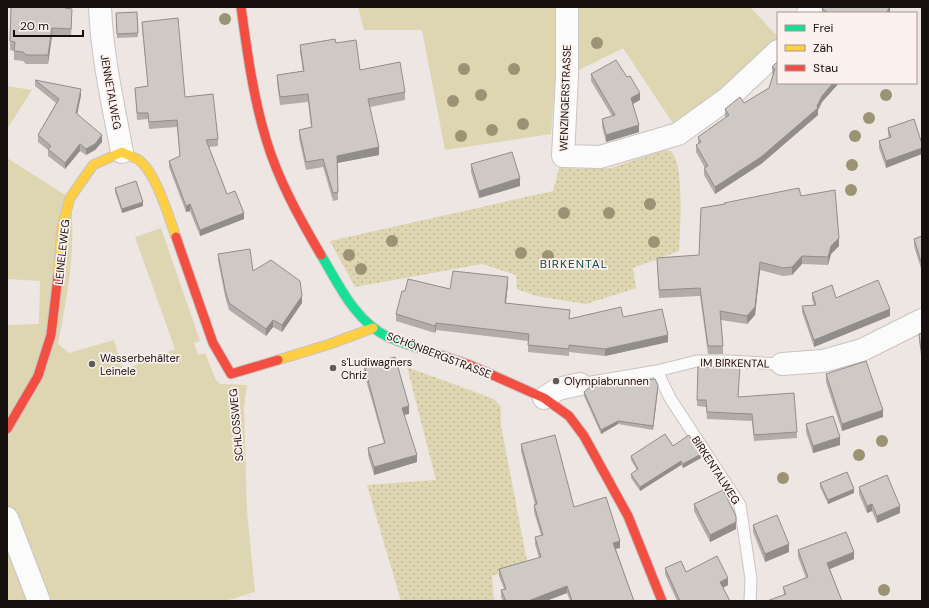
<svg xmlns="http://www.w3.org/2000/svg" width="929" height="608" viewBox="0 0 929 608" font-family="'DM Sans',sans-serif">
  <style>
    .grass { fill: #ded5b1 }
    .garden { fill: url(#garden-dots) }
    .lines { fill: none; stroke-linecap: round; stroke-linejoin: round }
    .lane-casing { stroke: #c9c3c2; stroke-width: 13 }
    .street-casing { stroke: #c9c3c2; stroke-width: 24 }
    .fast-casing { stroke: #c9c3c2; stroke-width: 11 }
    .slow-casing { stroke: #c9c3c2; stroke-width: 11 }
    .jam-casing { stroke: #c9c3c2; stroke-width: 11 }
    .path { stroke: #d7d4d4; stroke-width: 2.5; stroke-dasharray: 1 3; stroke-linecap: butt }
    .lane { stroke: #fcfbfb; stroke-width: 11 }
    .street { stroke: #fcfbfb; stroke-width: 22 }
    .fast { stroke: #16e098; stroke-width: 9 }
    .slow { stroke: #ffcf43; stroke-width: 9 }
    .jam { stroke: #f24e42; stroke-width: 9 }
    .tree { fill: #9b9373 }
    .wall { fill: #b2adaa }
    .shaded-wall { fill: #918d8b }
    .building { fill: #cfc9c6; stroke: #918d8b }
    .poi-dot { fill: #615b59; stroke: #fdf1ee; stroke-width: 1.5 }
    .labels { text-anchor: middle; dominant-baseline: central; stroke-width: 3.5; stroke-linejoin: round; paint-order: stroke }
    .street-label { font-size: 11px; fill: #15100e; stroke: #fdf1ee }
    .poi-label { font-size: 11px; fill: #15100e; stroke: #fdf1ee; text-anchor: start }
    .neighbourhood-label { font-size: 12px; letter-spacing: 1px; fill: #0c4c4b; stroke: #fdf1ee }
  </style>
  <defs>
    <pattern id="garden-dots" width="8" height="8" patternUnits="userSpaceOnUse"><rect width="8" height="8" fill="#ded5b1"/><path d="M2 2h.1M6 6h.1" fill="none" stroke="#beb697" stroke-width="1.8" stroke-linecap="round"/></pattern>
  </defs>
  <rect width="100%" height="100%" fill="#eee6e3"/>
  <!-- grass -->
  <path class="grass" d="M358,7h392l28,30 -40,38 -64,50 -51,-77 -56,28 -12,4 -4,54 -106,16 -23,-120h-58z
    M7,86l25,4 -25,39z
    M7,158l63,40c7,49 -3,98 -12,146l11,9 45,-13 9,30 52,-21 -40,-112 26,-9 39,113 -6,2 4,12 7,-2 11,27 4,4 27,1 -3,22 3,104 8,81 -30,9h-218v-276l32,-1 1,-43 -33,-2z"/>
  <!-- garden -->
  <path class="garden" d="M664,150l7,1c14,15 9,77 8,100l-46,17 3,20 -50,16 -50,-8 -19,-7 -1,-14 -34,-11 -127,23 -25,-46 223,-50 7,-26 16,4 35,-1z
    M407,367l87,32 7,8v19l27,140 -36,10 2,25h-93l-34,-116 69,-5z"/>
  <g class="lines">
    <defs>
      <path id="lane" d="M657,371l13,27 70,107 11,74 -1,22
        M580,384l77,-13 40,-10h31l54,3"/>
      <path id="street" d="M100,7c2,49 13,97 22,145
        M567,7v69l-4,80 37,1 78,-23 50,-36 50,-47
        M808,13l4,-6
        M782,364l41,-3 39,-11 60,-30
        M544,398l14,-9 22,-5
        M7,518l32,83"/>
      <path id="fast" d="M321,255c18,30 34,66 67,82 15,7 33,11 49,17"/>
      <path id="slow" d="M58,276l4,-48 8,-30 23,-33 29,-13c5,3 12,5 17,8 17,13 30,57 37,77
        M278,360l52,-16 43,-16"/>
      <path id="jam" d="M241,7c6,44 12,89 25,132 12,41 34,80 55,116
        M176,237l37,106 18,31 47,-14
        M437,354l33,11 74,33 25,18 15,20 44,80 34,85
        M7,429l31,-53 13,-41 7,-59"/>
    </defs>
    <!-- lane casing -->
    <use href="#lane" class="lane-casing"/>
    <!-- street casing -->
    <use href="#street" class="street-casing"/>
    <!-- fast casing -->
    <use href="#fast" class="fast-casing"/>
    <!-- slow casing -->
    <use href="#slow" class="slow-casing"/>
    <!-- jam casing -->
    <use href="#jam" class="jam-casing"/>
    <!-- path -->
    <path class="path" d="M235,396l14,205"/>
    <!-- lane -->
    <use href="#lane" class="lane"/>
    <!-- street -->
    <use href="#street" class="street"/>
    <!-- fast -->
    <use href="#fast" class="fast"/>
    <!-- slow -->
    <use href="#slow" class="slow"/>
    <!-- jam -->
    <use href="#jam" class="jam"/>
  </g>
  <!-- trees -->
  <g class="tree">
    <circle cx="225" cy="19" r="6"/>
    <circle cx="597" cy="43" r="6"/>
    <circle cx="464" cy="69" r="6"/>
    <circle cx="514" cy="69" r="6"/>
    <circle cx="481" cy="95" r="6"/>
    <circle cx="886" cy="95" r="6"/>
    <circle cx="453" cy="101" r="6"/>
    <circle cx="869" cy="118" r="6"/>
    <circle cx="523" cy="124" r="6"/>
    <circle cx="492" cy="130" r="6"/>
    <circle cx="461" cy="136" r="6"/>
    <circle cx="855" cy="136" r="6"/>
    <circle cx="852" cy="165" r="6"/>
    <circle cx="851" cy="190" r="6"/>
    <circle cx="650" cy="204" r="6"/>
    <circle cx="564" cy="213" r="6"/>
    <circle cx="609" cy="213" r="6"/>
    <circle cx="392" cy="241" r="6"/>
    <circle cx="654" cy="242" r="6"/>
    <circle cx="521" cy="253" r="6"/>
    <circle cx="349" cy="255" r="6"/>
    <circle cx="548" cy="256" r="6"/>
    <circle cx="361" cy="269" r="6"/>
    <circle cx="882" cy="441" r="6"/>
    <circle cx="859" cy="455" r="6"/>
    <circle cx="783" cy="478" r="6"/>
    <circle cx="884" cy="590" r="6"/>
  </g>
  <!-- wall -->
  <path class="wall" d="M11,7l54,1 7,9 -1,20 -19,-1 -4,28h-22l-3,-3 -9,-1v-9l-4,-1z
    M823,7h67v6h-68v-4z
    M137,12l1,25 -21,1 -1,-25z
    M142,22l43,75 33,42v7l-9,1 18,47 17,25 -44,17 -10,-25 -4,1 -17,-45v-6l11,-4 -3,-30 -28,2 -1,-10 -11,1 -2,-32 13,-2 -6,-58z
    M336,43l24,27 45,22v8l-35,7 9,48 -42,8 1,37 -5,1 -10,-34 -17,3 -7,-32v-8l12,-3 -3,-25 -28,3 -3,-22v-8l26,-4 -3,-19v-7z
    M778,61v22h61l-17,19 -4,8v5l-57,49 -46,30 -11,-19v-7h1l-9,-16v-7l2,-1v-7l28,-20 -1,-1v-7l19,-6 25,-15 4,-14 -1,-1v-6z
    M591,74l49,26 -7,4 6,28 -33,10 -4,-16v-7l10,-3 -21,-35z
    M35,80l46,15 -4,19 25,28 -7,8 -9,5 -6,-4 -15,18 -17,-13v-6l-10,-8v-7l18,-32 -21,-17z
    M914,119l-28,49 -7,-20v-7l10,-4 -1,-2v-7z
    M471,164l49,22 -41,12 -8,-26z
    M115,188l28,18 -21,7 -7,-21z
    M801,196l38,50 -8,8 -3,11 -26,-1 -10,11 -9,1 -23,-6 -5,45 -8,9 -26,-4 2,26v8h-15l-8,-58 -41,2 -2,-40 42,-3 25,-50v-2z
    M922,236v36l-8,-26v-7z
    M218,254l35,17 49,32 -20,29 -9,-5 -7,9 -37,-26 -4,-14 -7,-36z
    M508,284l-2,19 64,16 53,-2 45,25 -63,14 -36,-4v4l-41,-4v-11l-92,-11 -1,3 -39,-12v-7l54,-25z
    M812,293l24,5 54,18 -76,31 -12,-35v-6l12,-1 -2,-5z
    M922,333v23h-1l-2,-16v-6z
    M364,365l45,49 -5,1 13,47 -43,13 -6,-20v-7l16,-5 -20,-70z
    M826,374l57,43 -41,14 -16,-49z
    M658,388l-5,42 -35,-6 -17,10 -17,-38v-4z
    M739,397l58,35v6l-43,3 -2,-20 -45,-2 -1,-12 -9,-1v-6z
    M806,424l34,21 -27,8 -7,-21z
    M521,444l53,63 46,41 -4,1 18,52h-64l-3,-8 -21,8h-43l-2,-4v-7l3,-1 -5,-13v-7l40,-11 -4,-14v-7l6,-2 -7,-23v-7h1l-14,-54z
    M673,446l28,12 -18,10 -2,-3 -41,26 -9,-13v-4l6,-4 -6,-10v-4z
    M820,483l34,10 -26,11 -8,-17z
    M859,487l41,26 -23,10 -5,-12 -5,2 -8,-19z
    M694,504l42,25 -26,13 -16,-31z
    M753,525l36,27 -24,10 -12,-30z
    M798,550l56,9 -24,10 12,32 -58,-6 -1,-8 23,-9 -8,-21z
    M665,568l21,4 42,13 -5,3 7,13h-53l-12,-27z"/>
  <!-- shaded-wall -->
  <path class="shaded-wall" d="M887,7h3v6h-4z
    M52,28v8l-4,28v-9z
    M833,83h6l-17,19 -4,8v5l-57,49 -46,30v-7l102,-81 5,-10z
    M81,89v6l-5,25v-7z
    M640,93v7l-9,5v-7z
    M639,125v7l-33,10v-7z
    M102,135v7l-7,8 -9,5v-6z
    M80,144v7l-15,18v-6z
    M379,147v8l-42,8v-7z
    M922,148v6l-36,14v-7z
    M520,178v8l-41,12v-7z
    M143,202v4l-21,7v-4z
    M190,204v7l-4,1v-6z
    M244,213v6l-44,17v-6z
    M839,238v8l-8,8 -3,11v-8l3,-11z
    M802,256v8l-10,11v-8z
    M760,262v8l-5,45 -8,9v-8z
    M508,277v7l-3,25v-6z
    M302,296v7l-20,29v-7z
    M890,309v7l-76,31v-7z
    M273,320v7l-7,9v-7z
    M436,323v7l-1,3v-7z
    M668,335v7l-63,14v-7z
    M658,385v3l-5,42v-4z
    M409,406v8l-7,1v-7z
    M883,410v7l-41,14v-7z
    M618,421v3l-17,10v-4z
    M840,437v8l-27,8v-7z
    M701,454v4l-18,10v-4z
    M417,455v7l-43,13v-8z
    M681,461v4l-41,26v-4z
    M854,489v4l-26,11v-4z
    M872,504v7l-5,2v-7z
    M900,506v7l-23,10v-7z
    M736,522v7l-26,13v-7z
    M620,541v7l-7,1v-6z
    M789,544v8l-24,10v-8z
    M854,552v7l-27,11v-7z
    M728,578v7l-8,4v-7z
    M567,586v7l-21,8h-18z"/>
  <!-- building -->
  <path class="building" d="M11,7h54v1l7,1 -1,20 -19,-1 -4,27h-22l-3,-3 -9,-1 1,-9 -5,-1z
    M823,7h67l-4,6h-57l-7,-4z
    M137,12l1,21 -21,1 -1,-21z
    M178,18l7,79 28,-3 5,45 -12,1 21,54 8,-3 9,22 -44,17 -10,-26 -4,2 -17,-45 11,-5 -3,-36 -28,2 -1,-9h-11l-2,-25 13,-2 -6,-64z
    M335,39l1,4 20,-3 4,30 40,-8 5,30 -37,7 11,48 -42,9 1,36 -5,1 -10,-34 -17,3 -7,-32 13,-3 -4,-33 -28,3 -3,-22 27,-4 -4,-26z
    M616,60l11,17 3,-1 10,17 -9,5 8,27 -33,10 -4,-16 13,-4 -24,-41z
    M778,61v22h55l-11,13 -5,10 1,2 -57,49 -46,30 -11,-19 4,-2 -12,-21 5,-3 -3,-5 31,-22 -4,-6 15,-12 4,6 25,-15 6,-19 -3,-2z
    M35,80l46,9 -5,24 26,22 -7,9 -9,5 -6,-5 -15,19 -17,-14 3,-3 -13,-11 21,-36z
    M914,119l8,25v4l-36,13 -7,-20 12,-4 -3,-9z
    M512,152l8,26 -41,13 -8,-27z
    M136,181l7,21 -21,7 -7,-21z
    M799,188l2,8 34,-6 4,48 -8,8 -3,11 -26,-1 -10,11 -9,1 -23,-6 -5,45 -8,9 -27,-5 3,35h-15l-8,-58 -41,2 -2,-32 42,-3 2,-47 24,-4 -1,-1z
    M922,236v29l-8,-26z
    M250,249l3,22 18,-11 29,21 2,15 -20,29 -9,-5 -7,9 -37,-26 -4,-14 -7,-35z
    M453,271l55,6 -3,26 65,7 -1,9 52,-12 2,10 39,-8 6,26 -63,14 -36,-4v4l-41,-4 1,-11 -93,-11 -1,3 -39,-12 6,-23h3l3,-12 42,10z
    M878,280l12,29 -76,31 -12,-34 14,-1 -4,-12 20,-8 4,13z
    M922,333v16h-1l-2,-15z
    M395,357l14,49 -7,2 15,47 -43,12 -6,-19 17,-5 -21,-78z
    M866,361l17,49 -41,14 -16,-50z
    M720,364l20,1 -2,32 56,-4 3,39 -43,3 -2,-21 -45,-2 -1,-12h-9l1,-33h22z
    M655,379l3,6 -5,41 -35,-5 -17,9 -17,-38 7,-6z
    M833,416l7,21 -27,9 -7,-22z
    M665,434l8,12 16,-11 12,19 -18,10 -2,-3 -41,26 -9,-13 7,-5 -7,-13z
    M555,435l19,72 32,-10 14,44 -7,2 21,58h-62l-5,-15 -39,15h-22l-5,-11 5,-1 -7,-20 42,-12 -6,-20 8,-2 -9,-30 3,-1 -16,-60z
    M847,472l7,17 -26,11 -8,-17z
    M887,475l13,31 -23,10 -5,-12 -5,2 -8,-19z
    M723,490l13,26v6l-26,13 -16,-31z
    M777,515l12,29 -24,10 -12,-29z
    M846,532l8,20 -27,11 15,38h-75l19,-7 -3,-7 25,-10 -10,-27z
    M717,556l11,22 -8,4 10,19h-50l-15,-33 16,-7 5,11z"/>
  <!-- markers -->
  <g class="poi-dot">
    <circle cx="92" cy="364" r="4"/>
    <circle cx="333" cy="368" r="4"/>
    <circle cx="556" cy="381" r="4"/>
  </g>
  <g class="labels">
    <!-- street labels -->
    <g class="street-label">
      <text transform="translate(111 92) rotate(80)">JENNETALWEG</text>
      <text transform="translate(565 98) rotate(-88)">WENZINGERSTRASSE</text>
      <text transform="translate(62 252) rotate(-84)">LEINELEWEG</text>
      <text transform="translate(439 355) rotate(21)">SCHÖNBERGSTRASSE</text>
      <text transform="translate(735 363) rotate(1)">IM BIRKENTAL</text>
      <text transform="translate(236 425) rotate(-95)">SCHLOSSWEG</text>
      <text transform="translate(716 470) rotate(57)">BIRKENTALWEG</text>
    </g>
    <!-- poi labels -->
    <g class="poi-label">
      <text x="100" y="358">Wasserbehälter<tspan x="100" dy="13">Leinele</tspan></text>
      <text x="341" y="362">s'Ludiwagners<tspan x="341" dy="13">Chriz</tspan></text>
      <text x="564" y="381">Olympiabrunnen</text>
    </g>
    <!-- neighbourhood labels -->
    <g class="neighbourhood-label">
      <text x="574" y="264">BIRKENTAL</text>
    </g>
  </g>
  <!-- border -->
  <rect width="929" height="608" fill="none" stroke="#15100e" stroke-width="16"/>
  <!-- legend -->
  <rect x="777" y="12" width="140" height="72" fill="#fdf1ee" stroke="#a09794"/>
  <rect x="785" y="25" width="20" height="6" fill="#16e098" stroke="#a09794"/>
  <text x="813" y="32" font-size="12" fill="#15100e">Frei</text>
  <rect x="785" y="45" width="20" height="6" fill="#ffcf43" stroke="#a09794"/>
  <text x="813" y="52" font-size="12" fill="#15100e">Zäh</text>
  <rect x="785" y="65" width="20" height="6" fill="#f24e42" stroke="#a09794"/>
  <text x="813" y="72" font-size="12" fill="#15100e">Stau</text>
  <!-- scale -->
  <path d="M14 30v6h69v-6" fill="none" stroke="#15100e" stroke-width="2"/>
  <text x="20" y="30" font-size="12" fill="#15100e" stroke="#fdf1ee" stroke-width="3" paint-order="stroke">20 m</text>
</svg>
